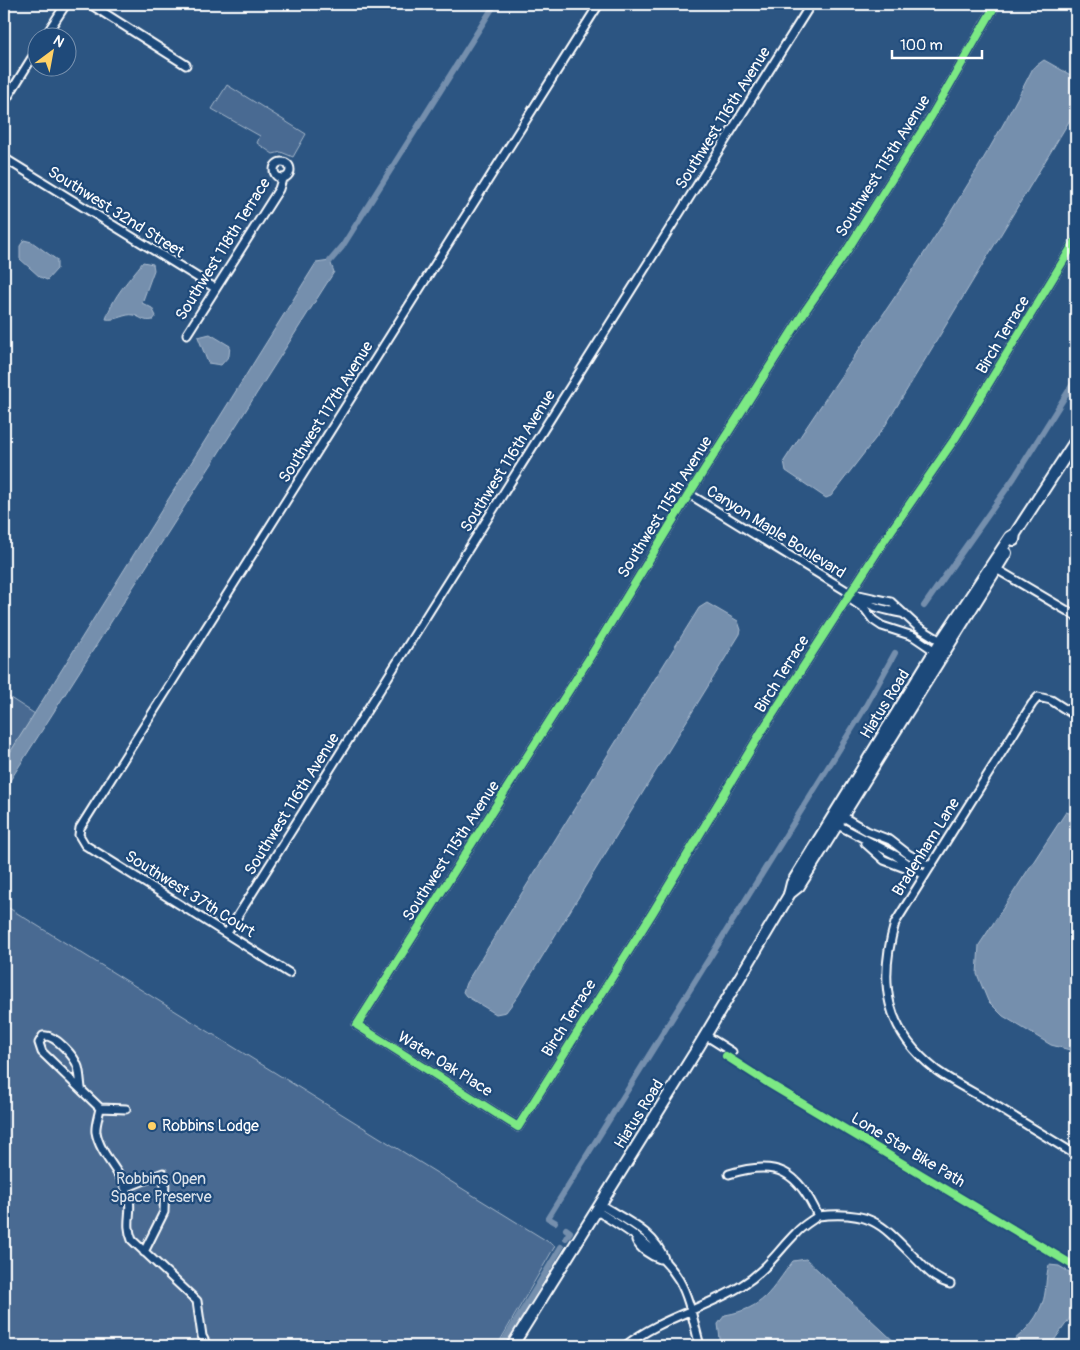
<svg xmlns="http://www.w3.org/2000/svg" width="1080" height="1350" viewBox="0 0 1080 1350" font-family="Pangolin,sans-serif">
  <style>
    .green { fill: #486b92; stroke: #a4b5c8 }
    .water { fill: #748fad; stroke: #acbcce }
    .lines { fill: none; stroke-linecap: round; stroke-linejoin: round }
    .canal { stroke: #748fad; stroke-width: 6 }
    .street-casing { stroke: #fff; stroke-width: 11 }
    .secondary-casing { stroke: #fff; stroke-width: 14 }
    .street { stroke: #1f4a7a; stroke-width: 7 }
    .secondary { stroke: #1f4a7a; stroke-width: 10 }
    .cycleway-casing { stroke: #1f4a7a; stroke-width: 11 }
    .cycleway { stroke: #7ce984; stroke-width: 8 }
    .poi-dot { fill: #ffd166; stroke: #1f4a7a; stroke-width: 2 }
    .labels { text-anchor: middle; dominant-baseline: central; stroke-width: 4.5; stroke-linejoin: round; paint-order: stroke }
    .street-label { font-size: 16px; fill: #fff; stroke: #1f4a7a }
    .poi-label { font-size: 16px; fill: #fff; stroke: #1f4a7a; text-anchor: start }
    .park-label { font-size: 16px; fill: #dae1e9; stroke: #1f4a7a }
  </style>
  <rect width="100%" height="100%" fill="#2c5582"/>
  <filter id="ink" filterUnits="userSpaceOnUse"><feTurbulence type="fractalNoise" baseFrequency=".02" numOctaves="2"/><feDisplacementMap in="SourceGraphic" scale="10" xChannelSelector="R" yChannelSelector="G"/><feConvolveMatrix kernelMatrix="1 2 1 2 8 2 1 2 1" color-interpolation-filters="sRGB"/></filter>
  <g filter="url(#ink)">
    <!-- green -->
    <path class="green" d="M227,85l79,49 -13,23 -12,-5 -8,2 -16,-11 3,-7 -48,-27z
      M4,694l31,20 -31,48z
      M4,905l551,341 -58,100h-493z"/>
    <!-- water -->
    <path class="water" d="M1044,60l32,18v32l-191,316 -54,70 -5,2 -40,-27 -2,-10c85,-130 179,-253 249,-393z
      M24,240l8,2 25,18v9l-10,11 -7,-3 -20,-18v-13z
      M330,261l4,11 -330,518v-28l312,-499z
      M143,262l10,2 1,6 -12,33 10,5 4,8 -3,4c-9,2 -11,-2 -19,-5 -9,-2 -18,6 -28,4 7,-23 23,-39 37,-57z
      M210,334l20,12 -1,10 -8,9 -13,-2 -10,-26z
      M707,603l31,18 3,9 -1,4 -222,362 -12,16 -10,2 -30,-18 -3,-4 3,-9 233,-375z
      M1066,812l10,3v231l-6,4 -19,-5 -48,-29 -15,-15 -11,-27 2,-29z
      M806,1259l93,87h-178l-3,-22 7,-9c40,-7 45,-24 68,-54z
      M1049,1265l10,1 17,10v37l-6,5 -20,28h-44c15,-11 29,-23 36,-42 5,-11 3,-26 7,-39z"/>
    <g class="lines">
      <!-- canal -->
      <path class="canal" d="M330,261l12,-14 153,-243
        M924,606l90,-128 62,-99
        M555,1222l-7,-4 315,-507 32,-58
        M566,1238l4,-6 -4,-3
        M501,1346l60,-99"/>
      <defs>
        <path id="street" d="M90,4l96,61
          M996,4l-64,111 -86,137 -41,59 -116,183 -99,163 -233,368 161,102 135,-215 107,-178 124,-193 72,-104 120,-197
          M44,38l22,-34
          M4,103l34,-55
          M4,158l211,130
          M274 170a8 8 0 1 1 16 0a8 8 0 1 1-16 0Z
          M187,334l92,-145 3,-10
          M689,494l161,99 41,9 27,25 26,16
          M993,567l83,49
          M850,593l3,8 12,8 8,11 9,6 31,10 25,17
          M858,596c14,13 30,14 47,18
          M1076,716l-25,-16 -13,-3 -6,7 -137,219c-17,60 -10,107 41,147 15,11 33,20 49,29 30,19 61,37 91,56
          M840,815l27,16 23,9 18,14 22,12
          M834,823l61,32 29,20
          M865,843l19,17 29,11
          M227,933l584,-929
          M289,973l-204,-128 -6,-10 1,-7 519,-824
          M705,1035l27,17
          M81,1088c-1,-7 -1,-14 -3,-21 -3,-10 -23,-33 -35,-31l-4,7 3,9 58,56c-1,7 -5,17 -4,24 4,24 28,42 33,66 3,16 -4,25 3,42l65,61 5,35 5,10
          M100,1108l26,1
          M729,1174c48,-15 69,-3 89,42
          M125,1188l38,-15 2,4 -1,35 -20,40
          M601,1205c24,15 55,27 64,56
          M597,1211c29,18 64,39 82,69 11,19 15,45 21,66
          M818,1216c56,-6 64,9 102,47 10,10 16,17 30,21
          M636,1240c4,9 15,16 24,19
          M625,1346c35,-28 79,-37 116,-60 25,-15 36,-34 55,-53 6,-7 15,-12 22,-17"/>
        <path id="secondary" d="M1014,540l1,-6 61,-94
          M789,894l10,-8 207,-333
          M512,1346l187,-300 90,-151 3,-12 149,-242 69,-104 5,-3"/>
      </defs>
      <!-- street casing -->
      <use href="#street" class="street-casing"/>
      <!-- secondary casing -->
      <use href="#secondary" class="secondary-casing"/>
      <!-- street -->
      <use href="#street" class="street"/>
      <!-- secondary -->
      <use href="#secondary" class="secondary"/>
      <defs>
        <path id="cycleway" d="M996,4l-64,111 -86,137 -41,59 -116,183 -99,163 -233,368 161,102 135,-215 107,-178 124,-193 72,-104 120,-197
          M726,1056l42,27 308,184"/>
      </defs>
      <!-- cycleway casing -->
      <use href="#cycleway" class="cycleway-casing"/>
      <!-- cycleway -->
      <use href="#cycleway" class="cycleway"/>
    </g>
  </g>
  <!-- markers -->
  <circle class="poi-dot" cx="152" cy="1126" r="5"/>
  <g class="labels">
    <!-- street labels -->
    <g class="street-label">
      <text transform="translate(723 118) rotate(-58)">Southwest 116th Avenue</text>
      <text transform="translate(883 166) rotate(-58)">Southwest 115th Avenue</text>
      <text transform="translate(116 212) rotate(32)">Southwest 32nd Street</text>
      <text transform="translate(223 249) rotate(-58)">Southwest 118th Terrace</text>
      <text transform="translate(1003 335) rotate(-59)">Birch Terrace</text>
      <text transform="translate(326 412) rotate(-58)">Southwest 117th Avenue</text>
      <text transform="translate(508 461) rotate(-58)">Southwest 116th Avenue</text>
      <text transform="translate(665 507) rotate(-58)">Southwest 115th Avenue</text>
      <text transform="translate(776 532) rotate(32)">Canyon Maple Boulevard</text>
      <text transform="translate(782 674) rotate(-58)">Birch Terrace</text>
      <text transform="translate(885 704) rotate(-58)">Hiatus Road</text>
      <text transform="translate(292 804) rotate(-58)">Southwest 116th Avenue</text>
      <text transform="translate(926 847) rotate(-58)">Bradenham Lane</text>
      <text transform="translate(451 851) rotate(-57)">Southwest 115th Avenue</text>
      <text transform="translate(190 894) rotate(32)">Southwest 37th Court</text>
      <text transform="translate(569 1018) rotate(-58)">Birch Terrace</text>
      <text transform="translate(445 1064) rotate(32)">Water Oak Place</text>
      <text transform="translate(639 1114) rotate(-58)">Hiatus Road</text>
      <text transform="translate(908 1150) rotate(31)">Lone Star Bike Path</text>
    </g>
    <!-- poi labels -->
    <g class="poi-label">
      <text x="162" y="1126">Robbins Lodge</text>
    </g>
    <!-- park labels -->
    <g class="park-label">
      <text x="161" y="1179">Robbins Open<tspan x="161" dy="18">Space Preserve</tspan></text>
    </g>
  </g>
  <!-- margin -->
  <rect width="1080" height="1350" fill="none" stroke="#1f4a7a" stroke-width="20"/>
  <rect x="10" y="10" width="1060" height="1330" fill="none" stroke="#fff" stroke-width="2" filter="url(#ink)"/>
  <!-- north arrow -->
  <g transform="translate(52 52) rotate(32)"><circle r="24" fill="#1f4a7a" stroke="#7992af"/>
  <path d="M0-4L9 19L0 12L-9 19Z" fill="#ffd166"/>
  <text y="-8" font-size="14" font-weight="bold" text-anchor="middle" fill="#ffffff">N</text>
  </g>
  <!-- scale -->
  <path d="M892 50v8h90v-8" fill="none" stroke="#ffffff" stroke-width="2.5"/>
  <text x="900" y="50" font-size="15" fill="#ffffff" stroke="#1f4a7a" stroke-width="4" paint-order="stroke">100 m</text>
</svg>
